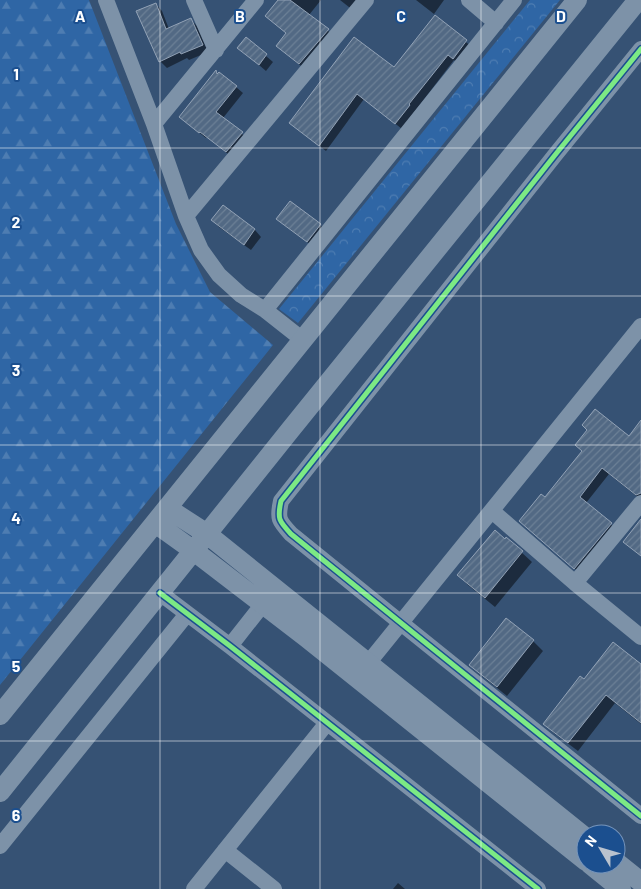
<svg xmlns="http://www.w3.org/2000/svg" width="641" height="889" viewBox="0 0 641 889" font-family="Barlow,sans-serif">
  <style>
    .forest { fill: url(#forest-firs) }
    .park { fill: url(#park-crowns) }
    .shadow { fill: #0007 }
    .building { fill: url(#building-hatch); stroke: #92a2b6 }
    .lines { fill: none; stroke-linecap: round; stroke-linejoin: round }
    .minor { stroke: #7d92a8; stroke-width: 16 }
    .tertiary { stroke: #7d92a8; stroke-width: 20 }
    .cycleway-casing { stroke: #1b4f8f; stroke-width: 8 }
    .cycleway { stroke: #7ce984; stroke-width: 5 }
    .grid { fill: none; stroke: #fff; stroke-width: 1; stroke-opacity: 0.55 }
    .grid-label { font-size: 16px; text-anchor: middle; font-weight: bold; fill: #fff; stroke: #1b4f8f; stroke-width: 4; stroke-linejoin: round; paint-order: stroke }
  </style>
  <defs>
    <pattern id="forest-firs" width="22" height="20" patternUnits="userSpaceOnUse" patternTransform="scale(1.25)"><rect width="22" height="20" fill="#2f66a5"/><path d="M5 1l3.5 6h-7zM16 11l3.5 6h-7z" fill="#4e7db2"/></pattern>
    <pattern id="park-crowns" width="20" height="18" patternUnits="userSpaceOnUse" patternTransform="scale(1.25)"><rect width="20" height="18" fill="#2f66a5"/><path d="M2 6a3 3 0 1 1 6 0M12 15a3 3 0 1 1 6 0" fill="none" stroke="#4e7db2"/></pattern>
    <pattern id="building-hatch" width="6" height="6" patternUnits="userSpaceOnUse" patternTransform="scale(1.25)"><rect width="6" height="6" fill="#526984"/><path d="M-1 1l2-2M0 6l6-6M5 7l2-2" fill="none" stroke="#6c8096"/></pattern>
  </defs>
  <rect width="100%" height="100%" fill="#365274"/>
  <!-- forest -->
  <path class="forest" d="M0,0h89l87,224 34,68 63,53 -273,340z"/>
  <!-- park -->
  <path class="park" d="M530,0h30l-262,323 -19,-14z"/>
  <!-- shadow -->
  <path class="shadow" d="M278,0h43l-12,15 25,21 -28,34 -22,-18 3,-19 -20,-17z
    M340,0h23l-9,11z
    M416,0h28l-10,14z
    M156,4l6,7 7,18 22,-9 6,6 11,26 -19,8 -2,-2 -20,10 -7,-7z
    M436,17l37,31 -14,16 -5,-4 -39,51 -13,18 -38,-30 -38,52 -29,-22 97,-61z
    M246,39l27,23 -7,9 -27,-23z
    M216,72l20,15 7,6 -20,25 25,21 -15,19 -26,-21 -1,1 -19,-15z
    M223,207l32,23 6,7 -10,13 -32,-23 -6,-7z
    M284,225h36l6,6 -12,16z
    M641,423v73l-2,2 -30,-24 -23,29 31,27 -36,44 -54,-47 18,-28 84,-62z
    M507,539l25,23 -37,45 -27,-22 -9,-10z
    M506,620l27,21 10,10 -36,45 -26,-21 -10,-10z
    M641,665v59l-26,-21 -37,48 -24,-18 -9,-9 39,-43z
    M398,883l7,6h-12z"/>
  <!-- building -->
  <path class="building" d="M278,0h12l39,29 -30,35 -23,-18 10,-13 -21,-17z
    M156,3l10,26 25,-11 12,27 -22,9 -1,-2 -21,10 -23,-51z
    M435,15l32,25 -14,19 -5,-4 -39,49 1,1 -15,19 -38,-30 -38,52 -30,-23 65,-86 40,30z
    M246,37l21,17 -8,11 -22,-17z
    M216,70l1,4 2,-2 18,14 -21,26 27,20 -17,20 -26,-20 -1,1 -20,-16z
    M290,201l31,23 -14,18 -31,-23z
    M223,205l32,24 -11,16 -33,-25z
    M595,409l34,27 12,-16v73l-5,2 -34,-27 -22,29 32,26 -38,46 -55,-48 22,-27 4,3 37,-46 -7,-6 12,-15 -5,-5z
    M641,519v37l-18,-14z
    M495,530l10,9 1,-2 17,14 -38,47 -28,-23z
    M506,618l28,22 -37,47 -28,-22z
    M613,642l28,22v59l-35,-28 -38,48 -25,-19 37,-48 4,3z"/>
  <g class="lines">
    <!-- minor -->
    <path class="minor" d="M106,0l48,124 32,92 15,34 18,25 22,20 24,15 38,30
      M194,0l22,50
      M469,0l27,23
      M641,49l-86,106 -274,346c-4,18 -2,20 10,33l110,89 240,193
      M154,124l102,-124
      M186,216l180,-216
      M265,310l249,-310
      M492,511l83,72 66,54
      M575,583l66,-80
      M160,593l70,53 308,243
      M230,646l33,-42
      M361,672l280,-346
      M0,846l187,-232
      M225,850l49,39
      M194,889l133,-166"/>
    <!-- tertiary -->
    <path class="tertiary" d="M167,508l40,26 379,304
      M155,523l39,28 112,86 280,224
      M0,715l577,-715
      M0,792l291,-363 347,-429
      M616,862l25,20
      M590,864l31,25"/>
    <defs>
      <path id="cycleway" d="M641,49l-86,106 -274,346c-4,18 -2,20 10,33l110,89 240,193
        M160,593l70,53 308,243"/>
    </defs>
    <!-- cycleway casing -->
    <use href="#cycleway" class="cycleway-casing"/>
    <!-- cycleway -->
    <use href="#cycleway" class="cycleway"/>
  </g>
  <!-- grid -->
  <path class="grid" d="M160,0v889M320,0v889M481,0v889M0,148h641M0,296h641M0,445h641M0,593h641M0,741h641"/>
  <g class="grid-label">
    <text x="80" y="22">A</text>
    <text x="240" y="22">B</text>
    <text x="401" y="22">C</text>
    <text x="561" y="22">D</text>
    <text x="16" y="80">1</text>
    <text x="16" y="228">2</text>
    <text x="16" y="376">3</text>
    <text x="16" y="524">4</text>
    <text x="16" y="672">5</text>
    <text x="16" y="821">6</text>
  </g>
  <!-- north arrow -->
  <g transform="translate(601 849) rotate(308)"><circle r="24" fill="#1b4f8f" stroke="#7695bc"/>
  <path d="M0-4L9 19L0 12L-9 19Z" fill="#b9c2ce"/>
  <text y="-8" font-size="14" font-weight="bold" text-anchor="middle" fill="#ffffff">N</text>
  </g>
</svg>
